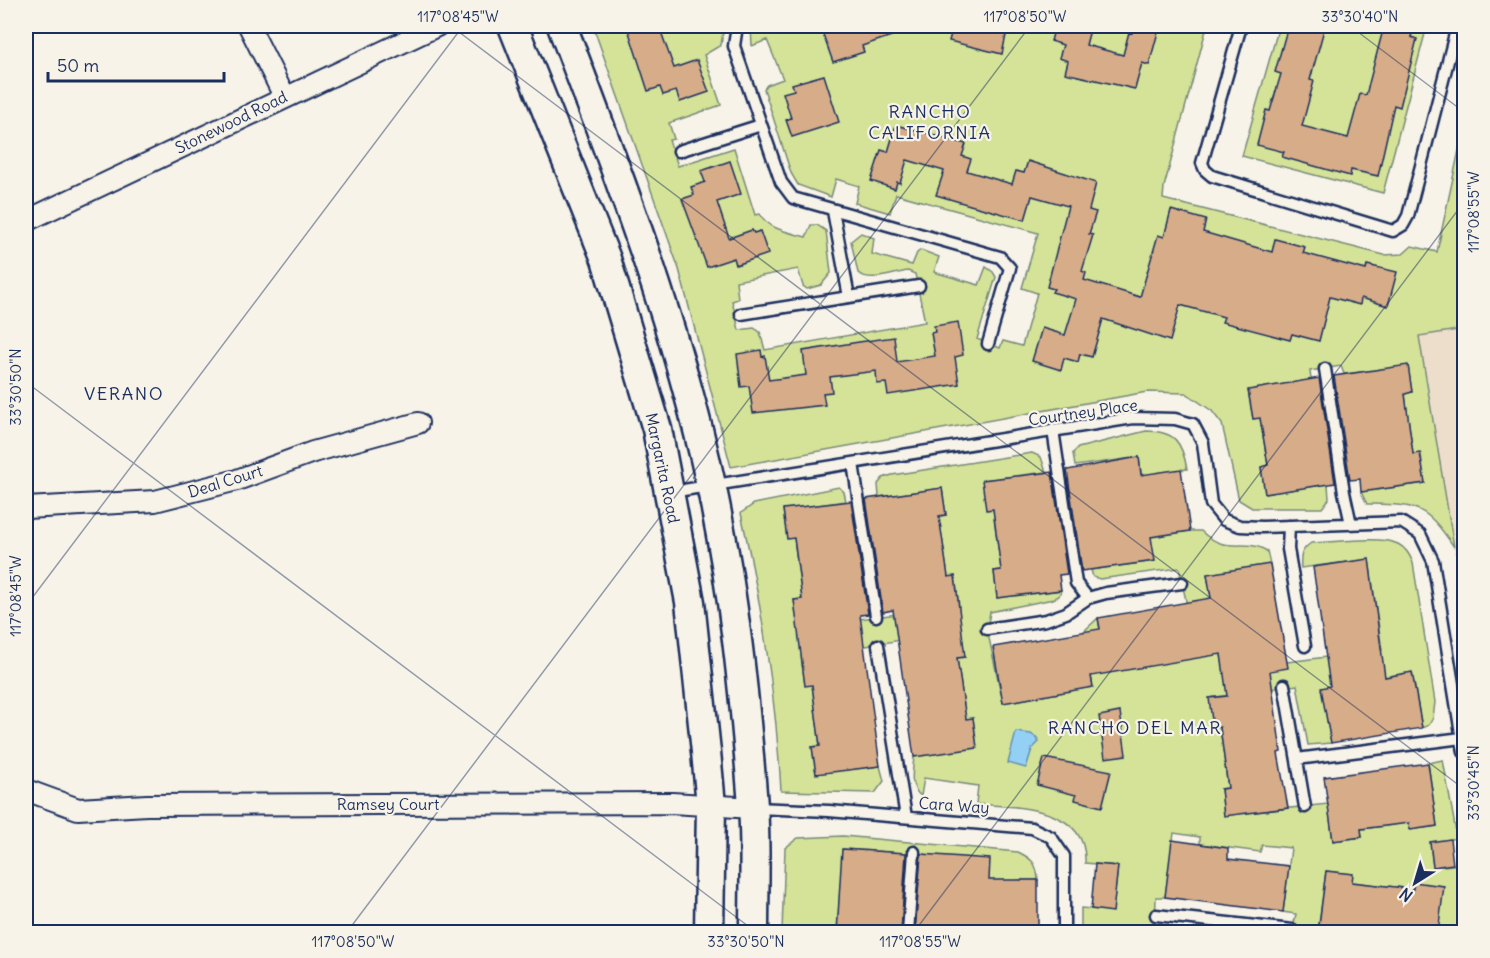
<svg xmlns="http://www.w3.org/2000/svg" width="1490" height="958" viewBox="0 0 1490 958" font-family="Delius,sans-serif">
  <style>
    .built { fill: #eddecc }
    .green { fill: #d4e397; stroke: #78897a; stroke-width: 1.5 }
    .water { fill: #94d0f4; stroke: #6490b8; stroke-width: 1.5 }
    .building { fill: #d7ac89; stroke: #1b2f5e; stroke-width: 1.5 }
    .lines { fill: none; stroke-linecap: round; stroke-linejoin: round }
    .service-casing { stroke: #1b2f5e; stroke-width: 15 }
    .minor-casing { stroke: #1b2f5e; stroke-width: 24 }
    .secondary-casing { stroke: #1b2f5e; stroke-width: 33 }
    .service { stroke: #f7f3e8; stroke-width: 10 }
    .minor { stroke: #f7f3e8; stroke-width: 20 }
    .secondary { stroke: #f7f3e8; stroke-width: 28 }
    .ticks { fill: none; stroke: #1b2f5e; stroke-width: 1.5; stroke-opacity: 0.45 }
    .labels { text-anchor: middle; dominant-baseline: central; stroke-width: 4.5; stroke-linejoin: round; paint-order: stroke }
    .street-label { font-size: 16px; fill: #1b2f5e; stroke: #f7f3e8 }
    .neighbourhood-label { font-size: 18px; letter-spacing: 1.5px; fill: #1b2f5e; stroke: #f7f3e8 }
    .neatline { fill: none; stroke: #1b2f5e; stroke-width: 2 }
    .ticks-label { font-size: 15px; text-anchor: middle; fill: #1b2f5e }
  </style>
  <rect width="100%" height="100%" fill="#f7f3e8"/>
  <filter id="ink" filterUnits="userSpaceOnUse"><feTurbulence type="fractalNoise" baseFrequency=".0167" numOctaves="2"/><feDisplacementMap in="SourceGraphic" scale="12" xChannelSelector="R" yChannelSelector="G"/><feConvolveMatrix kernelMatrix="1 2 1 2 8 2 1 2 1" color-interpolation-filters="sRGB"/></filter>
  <g filter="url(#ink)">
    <!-- built -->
    <path class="built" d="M1464,329v279l-45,-272z"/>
    <!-- green -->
    <path class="green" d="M593,26h131l-3,19 -17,10 17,50 -52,18 5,16 -5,1 9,26 56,-18 21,67 5,-1c9,16 29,18 46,23l5,-12h6l9,6 5,42 -10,12 -14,4 -4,-3 -5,-17 -62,12 2,18 -6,2 7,29 15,-2 6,4 5,18 160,-28 -10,-48 -7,-3c-15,2 -37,12 -50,2l-7,-32 10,-8 13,5 -2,16 40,11 5,-12 4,-3 18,7 -5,15 45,13 7,-18 7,5 3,5 -19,62 23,9 3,-7 19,5 15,-53 -15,-5 16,-55 -142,-39 -6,19 -35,-10 4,-17 -23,-7 -5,18 -33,-12 -7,-12 -27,-84 3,-4 16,-6 -16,-39 -15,6 -1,-20h456l-43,161 -1,12 221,56 19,-1 9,-8 25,6 27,-125v202l-45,7 35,211c-29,-43 -37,-42 -87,-43l-6,-12 64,-9 -4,-29h-8l-8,-60 7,-2 -4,-26 -64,8 -3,-8 -31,5 1,9 -63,10 5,29 7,-1 8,47 -7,2 4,27 63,-10 1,15 -7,9h-70l-13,-8 -17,-76 -10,-13 -26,-18 -39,-1 -416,75 -52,-198z
      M1279,26h148l-44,167 -141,-37z
      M1146,431c29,0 36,11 41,38l-26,3 29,59h11c26,25 44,6 66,20l3,13 -63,10 18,104 62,-16 95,-12 -13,-91 -68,9c-1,-12 0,-18 10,-25 22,0 68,-8 87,1 8,4 12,11 15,19l22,139 -2,16 -4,7 -7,3 -10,-56 -90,16 9,55 -23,2 -11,-60 -87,13 3,30 7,-1 8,61 -7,1 3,26 104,-11 5,37 29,-4 -1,-8 48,-6 1,7 27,-4 -9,-63 15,-3 14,78 -27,5 3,24 29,-3 2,68h-26l-24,-50 -1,7 -61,-7v-8l-26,-3 -8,61h-26l4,-18 -13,-2 8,-64 -29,-3 -2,7 -60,-8v-7l-26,-4 -9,64h-9l-1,29 7,5 9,1h-90v-24l32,3 5,-45 -33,-3c3,-57 -69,-56 -109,-59l2,-18 -54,-8 -3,18c-13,-10 -8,-25 -7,-39l63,-10 -4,-29 -7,1 -9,-61 8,-1 -5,-27c-53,8 -105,19 -159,26l4,29h7l8,61 -8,1 4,26 64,-7 4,15 -9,12 -94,-2c-5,-94 -19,-186 -40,-278l13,-9 85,-17 5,5 2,9 -63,9 4,28h7l8,61 -8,1 4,27 161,-21 -4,-30 -7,1 -9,-61 7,-1 -4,-27 -63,9 -1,-13 5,-6 9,-3 140,-22 9,4 5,15 -63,8 4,30 6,-1 8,61 -7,1 3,27 64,-8 -2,6 -6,3 -63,13 -3,17 16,74 90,-16 -10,-55 15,-14 10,55 90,-16 -19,-89 -79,11 -7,-2 -2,-7 63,-9 -15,-104 -64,9 -2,-13 5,-5z
      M843,836l175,16c15,7 19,12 20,28h-20l-1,52 -84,-77 -90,-6 -6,83h-55l3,-84 13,-10z"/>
    <!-- water -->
    <path class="water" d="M1016,732l15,2 7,5v4l-6,6 -6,19 -18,-5z"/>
    <!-- building -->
    <path class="building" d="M627,26h32l15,42 23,-8 12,32 -29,10 -4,-11 -13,4 -3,-8 -12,4z
      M820,26h91l1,3 -50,17 2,6 -31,10z
      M953,26h55l-6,28 -53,-13z
      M1055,26h36l-5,19 37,10 6,-23 3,1 2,-7 24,6 -9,33 -7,-2 -7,26 -70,-16 3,-12 -9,-3 4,-13 -12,-4z
      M1288,26h37l-15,54 4,1 -12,45 46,12 12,-44 6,1 18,-69h30l-3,11 6,2 -17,68 -6,-2 -16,71 -27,-6 -1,6 -68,-19 2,-5 -27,-7 9,-35 4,1 11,-37 -6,-2z
      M824,75l15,47 -47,15 -6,-17 5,-2 -8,-25 11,-3 -2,-6z
      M896,125l70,19 -4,12 9,3 -4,12 45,13 4,-13 8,2 4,-12 68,22 -7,27 7,2 -7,22 4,1 -11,36 4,2 -2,7 56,17 18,-62 6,2 7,-27 35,10 -3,12 69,20 3,-13 30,8 -2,6 63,17 1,-5 30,7 -9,34 -27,-8 -1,7 -30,-8 -11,44 -27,-7 -2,6 -68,-18 2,-5 -44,-12 -10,36 -67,-22 -11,38 -12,-3 -2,8 -14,-4 -3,12 -29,-9 10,-33 23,7 11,-36 -24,-7 2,-3 -7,-2 21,-81 -36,-10 -7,24 -55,-15 -34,-10 8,-24 -37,-11 -7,23 -3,-1 -2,7 -24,-8 10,-31 7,2z
      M730,161l11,33 -24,8 12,36 23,-8 2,3 6,-2 8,23 -32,11 -2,-7 -27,9 -25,-68 12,-4 -3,-8 14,-5 -4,-11z
      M958,322l5,33 -8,2 4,27 -71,11 -2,-12 -9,1 -1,-13 -46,6 2,15 -9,1 2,12 -72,8 -4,-27 -8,1 -4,-33 24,-4 1,7 3,-1 4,24 37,-5 -3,-24 56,-9 35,-5 3,25 38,-6 -4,-23 4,-1 -1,-6z
      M1408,365l4,27 -7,2 8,60 7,-1 5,30 -64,9 -1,-13 -10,1 -16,-104z
      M1319,378l16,105 -70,11 -4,-27 7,-2 -8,-47 -7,1 -5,-29z
      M1139,457l2,18 40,-6 9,62 -39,6 4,24 -73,10 -15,-101z
      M1052,472l15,102 -8,1 2,15 -64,8 -3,-27 7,-1 -8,-61 -7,1 -4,-30z
      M942,488l4,27 -7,1 9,61 7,-1 10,81 -8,1 9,61 7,-1 4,30 -63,9 -21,-147 -10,2 -17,-113z
      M851,501l17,113 -8,1 20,151 -64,8 -4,-27 8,-1 -8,-61 -7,1 -11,-86 8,-1 -8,-61 -7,1 -4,-30z
      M1369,559l16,118 27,-5 10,56 -91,15 -10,-55 9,-2 -17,-119z
      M1270,564l18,104 -18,3 11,81 -3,1 10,55 -64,8 -3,-27 7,-1 -8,-61 -7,1 -4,-30 18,-2 -6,-42 -130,22 2,11 -90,16 -10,-56 107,-18 -2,-11 113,-20 -4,-24z
      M1120,712l6,43 -21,3 -6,-42z
      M1044,758l67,13 -9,36 -27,-7 1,-5 -39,-10z
      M1428,763l9,63 -27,4 -1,-7 -48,6 1,8 -29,4 -9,-64z
      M1450,839l3,25 -20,3 -3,-25z
      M1172,840l56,8v11l61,7 -6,46 -118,-15z
      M842,849l64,4 -5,80h-64z
      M921,854l69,5 -1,21h49v53h-123z
      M1095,864l23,2 -5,46 -22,-3z
      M1326,871l27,3 -1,8 61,7 1,-7 30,4 -6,47h-120z"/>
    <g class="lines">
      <defs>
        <path id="service" d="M737,26l-3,20 47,136 12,16 207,59 10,11 -22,76
          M1241,26l-39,137 3,7 7,6 181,55 10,-6 5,-9 49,-190
          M679,151l82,-26
          M833,211l16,86
          M741,314l178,-28
          M1325,369l19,123 7,32
          M1053,430l23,153 12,15
          M853,463l23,153
          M671,492l462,-74 42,1 18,5 10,19 8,61 13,16 16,6 22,1 139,-5 19,12 13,27 31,191
          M1289,526l-1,23 17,97
          M987,629l59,-9 20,-7 22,-15 18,-5 76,-10
          M878,645l28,172
          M1284,685l21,122
          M1297,759l165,-21
          M753,808l76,3 203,17 19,9 13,19v76
          M1156,915l136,15
          M908,932l6,-80"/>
        <path id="minor" d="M249,26l35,70
          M26,221l411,-195
          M26,508l129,-7 82,-21 76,-28 105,-29
          M26,790l52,19 69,-4 525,-2 81,5"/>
        <path id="secondary" d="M513,26l93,233 51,170 33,173 16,150 5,53 -2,127
          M562,26c57,150 115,301 149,459 23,105 34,214 42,321 3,42 1,85 1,126"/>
      </defs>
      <!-- service casing -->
      <use href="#service" class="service-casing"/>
      <!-- minor casing -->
      <use href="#minor" class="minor-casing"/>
      <!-- secondary casing -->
      <use href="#secondary" class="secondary-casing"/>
      <!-- service -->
      <use href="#service" class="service"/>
      <!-- minor -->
      <use href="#minor" class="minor"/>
      <!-- secondary -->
      <use href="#secondary" class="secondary"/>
    </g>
  </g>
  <!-- ticks -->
  <path class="ticks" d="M451,26l1013,763M1350,26l114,86M26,382l730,550M26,606l437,-580M347,932l683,-906M914,932l550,-730"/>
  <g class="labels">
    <!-- street labels -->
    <g class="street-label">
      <text transform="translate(231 122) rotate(-26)">Stonewood Road</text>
      <text transform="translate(1083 412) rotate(-8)">Courtney Place</text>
      <text transform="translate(663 468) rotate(78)">Margarita Road</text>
      <text transform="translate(225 481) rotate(-17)">Deal Court</text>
      <text x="388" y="804">Ramsey Court</text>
      <text transform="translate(954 805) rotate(4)">Cara Way</text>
    </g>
    <!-- neighbourhood labels -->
    <g class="neighbourhood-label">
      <text x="930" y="111">RANCHO<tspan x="930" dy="21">CALIFORNIA</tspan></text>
      <text x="124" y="393">VERANO</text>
      <text x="1135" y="727">RANCHO DEL MAR</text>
    </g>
  </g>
  <!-- margin -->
  <rect width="1490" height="958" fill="none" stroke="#f7f3e8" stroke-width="66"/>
  <!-- north arrow -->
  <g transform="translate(1415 883) rotate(217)" stroke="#f7f3e8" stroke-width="4.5" paint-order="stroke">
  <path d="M0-4.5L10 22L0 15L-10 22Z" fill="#1b2f5e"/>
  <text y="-9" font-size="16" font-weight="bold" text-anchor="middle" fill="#1b2f5e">N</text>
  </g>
  <!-- scale -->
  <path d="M48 72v9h176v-9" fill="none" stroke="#1b2f5e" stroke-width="3"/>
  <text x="57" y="72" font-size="18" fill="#1b2f5e" stroke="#f7f3e8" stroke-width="4.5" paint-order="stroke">50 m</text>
  <rect x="33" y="33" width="1424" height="892" class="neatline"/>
  <g class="ticks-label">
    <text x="458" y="22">117°08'45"W</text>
    <text x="1025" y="22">117°08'50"W</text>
    <text x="1360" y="22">33°30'40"N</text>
    <text transform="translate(1474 212) rotate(-90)" y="5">117°08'55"W</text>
    <text transform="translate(16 387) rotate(-90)" y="5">33°30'50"N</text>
    <text transform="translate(16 596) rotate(-90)" y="5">117°08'45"W</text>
    <text transform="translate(1474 783) rotate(-90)" y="5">33°30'45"N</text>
    <text x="353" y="947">117°08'50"W</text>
    <text x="746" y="947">33°30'50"N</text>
    <text x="920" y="947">117°08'55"W</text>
  </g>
</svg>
